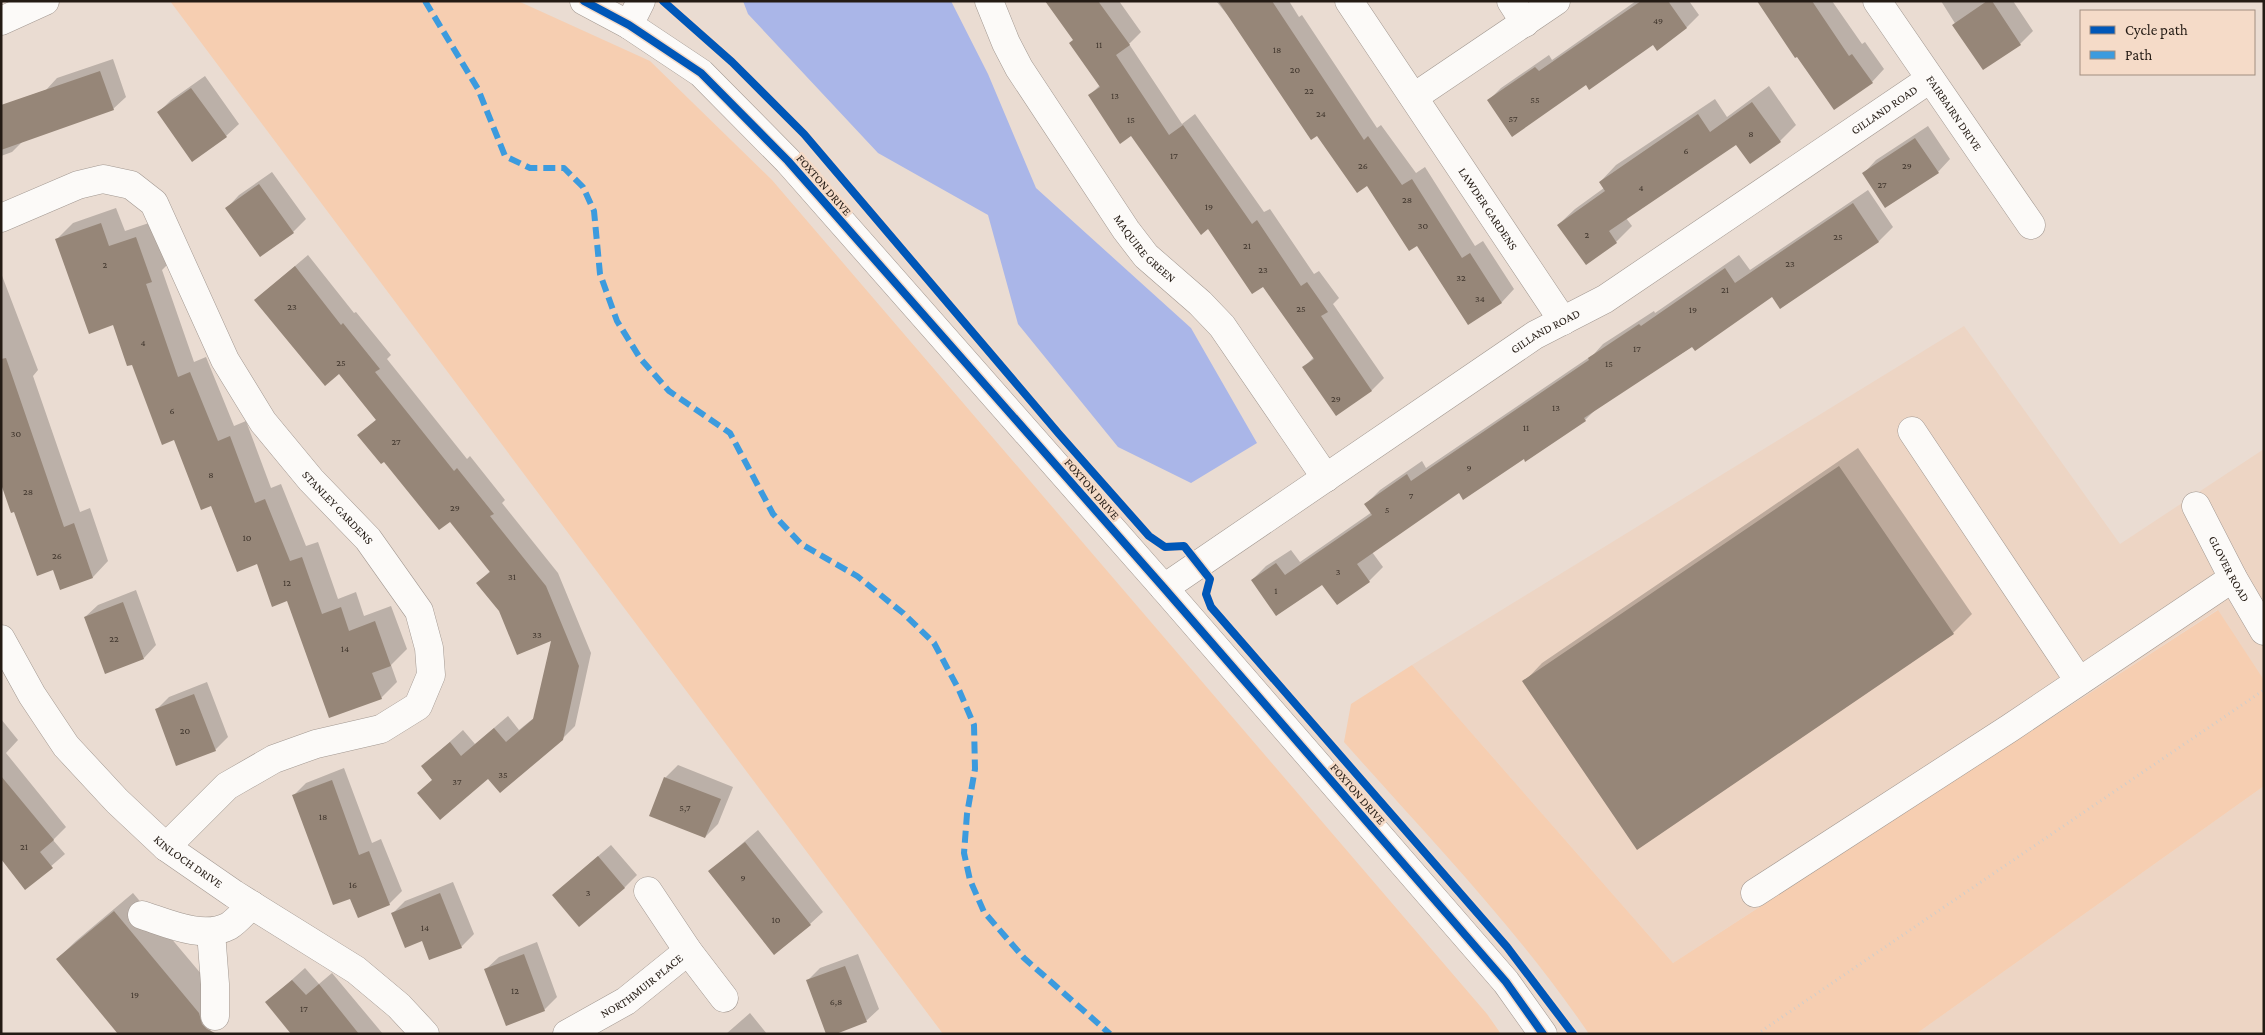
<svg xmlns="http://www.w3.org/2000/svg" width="2265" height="1035" viewBox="0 0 2265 1035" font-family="'Crimson Pro',serif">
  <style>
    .built { fill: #edd5c4 }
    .green { fill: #f6ceb1 }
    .water { fill: #aab6e8 }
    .shadow { fill: #0003 }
    .building { fill: #968678 }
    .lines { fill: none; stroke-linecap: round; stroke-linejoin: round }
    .minor-casing { stroke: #a29891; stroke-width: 29 }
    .path { stroke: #d1ceca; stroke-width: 3; stroke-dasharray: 1 4; stroke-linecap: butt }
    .minor { stroke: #fcfaf8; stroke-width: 28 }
    .quiet { stroke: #3c9bde; stroke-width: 6; stroke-dasharray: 12 6; stroke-linecap: butt }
    .cycleway-casing { stroke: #f5dbc8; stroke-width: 11 }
    .cycleway { stroke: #0057b8; stroke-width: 8 }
    .labels { text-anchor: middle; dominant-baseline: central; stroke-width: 5; stroke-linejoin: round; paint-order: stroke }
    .number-label { font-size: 10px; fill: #40362d }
    .street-label { font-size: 12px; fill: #241b14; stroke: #f5dbc8 }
  </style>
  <rect width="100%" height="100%" fill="#eadcd2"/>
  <!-- built -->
  <path class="built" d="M1964,326l156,218 144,-95v231l-47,-70 -544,353 -261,-298z
    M2264,786v248h-348z"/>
  <!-- green -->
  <path class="green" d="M170,1h348l132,60 122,119 715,834 14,20h-558z
    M2218,610l46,70v106l-348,248h-327c-71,-105 -161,-197 -245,-292l7,-38 61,-39 261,298z"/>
  <!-- water -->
  <path class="water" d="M743,1h208l37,73 48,114 155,140 66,115 -66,40 -73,-36 -100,-123 -30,-109 -110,-62 -130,-139z"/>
  <!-- shadow -->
  <path class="shadow" d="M1047,1h72l22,31 -12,12 53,80 13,-10 69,98 6,-3 44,65 5,-3 20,27 -6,6 51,74 -12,12 -36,24 -32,-47 10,-10 -51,-72 -54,-57 -77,-93 -43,-39 11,-11 -26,-46z
    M1216,1h73l10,16 3,-2 75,113 4,-3 35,48 9,-6 50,79 8,-5 31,48 -12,13 -34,21 -50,-79z
    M1636,1h53l10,14 -12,12 -30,22 -4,-5 -67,40 -98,17 13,-13 48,-33 3,5z
    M1758,1h74l30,43 3,-2 19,27 -12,13z
    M1941,1h72l20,30 -13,13 -37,24z
    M113,59l13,38 -13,12 -89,31 -12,12 -11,4v-50l45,-16 11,-12z
    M205,76l34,48 -13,12 -67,-24 12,-12z
    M1769,86l27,39 -16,16 -44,2 -110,75 6,8 -16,16 -58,-17 17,-16 29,-21 -4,-6 16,-17 99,-66 12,18z
    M1928,126l22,33 -12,13 -74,1 12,-13z
    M272,172l34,47 -13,13 -66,-24 12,-13z
    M1868,190l25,37 -14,14 -99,66 -8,-12 -175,113 -12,12 -61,37 -65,35 -87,60 11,15 -14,14 -46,2 -71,-3 14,-14 25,-16 9,12 72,-50 -6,-8 14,-14 42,-29 4,7 168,-114 9,-10 51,-33 1,2 84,-58 11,15z
    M116,208l9,23 27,-9 15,43 -5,5 32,92 12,-5 28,69 12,-5 25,67 10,-4 25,62 12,-4 20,57 18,-7 8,24 27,-10 16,43 -16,16 6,17 -16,16 -93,-98 -76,-96 -80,-141 -18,-39 -57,-85 16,-16z
    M308,255l46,58 2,-1 35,43 -4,4 80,100 3,-3 35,44 -3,3 56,70 33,80 -16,73 -13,13 -74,38 -55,2 -10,-13 40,-36 12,14 33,-28 11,14 16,-13 17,-78 -52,-28 -22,-28 13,-13 -41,-50 -91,-85 18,-16 -38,-47 -84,-72z
    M1,273l37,97 -5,6 47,136 10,-4 18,53 -15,16 -39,-8 -39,-59 -14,-30z
    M1858,448l114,166 -19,19 -429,49 18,-19z
    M136,590l20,55 -12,13 -59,-41 13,-12z
    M207,682l21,55 -13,13 -59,-40 13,-13z
    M1,719l17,21 -12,13 60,74 -13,13 12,14 -39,34 -25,-58z
    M678,765l55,22 -15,37 -13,13 -40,-59z
    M344,768l28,75 9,-4 21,52 -13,13 -38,-7 -57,-102 12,-12z
    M758,830l65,82 -13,12 -100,-53z
    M611,845l26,30 -13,13 -71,7z
    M453,882l21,52 -13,13 -39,-7 -29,-27 12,-12z
    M133,893l85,101 2,12 9,6 -22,22 -150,-75 19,-18z
    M537,942l20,55 -13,13 -58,-41 13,-12z
    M858,954l21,55 -13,12 -59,-40 13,-13z
    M305,968l14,16 13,-11 51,61h-90l-26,-32z
    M750,1013l17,21h-41z"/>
  <!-- building -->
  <path class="building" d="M1045,1h53l32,44 -14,10 53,80 14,-10 69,99 5,-4 44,66 6,-4 21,30 -7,4 51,75 -36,25 -34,-49 12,-8 -51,-72 -11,7 -44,-65 -7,6 -70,-99 -11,8 -32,-49 12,-8 -31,-44 4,-3z
    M1218,1h54l92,139 4,-4 34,49 10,-6 50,79 8,-5 32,50 -34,22 -51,-79 -8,5 -42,-65 -10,7 -40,-57 -6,4z
    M1641,1h27l19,27 -30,23 -4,-6 -64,45 -3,-5 -74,52 -25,-37 48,-33 4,4z
    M1757,1h55l37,55 3,-2 21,29 -39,27 -37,-53 -2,1z
    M1987,1h5l29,44 -38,25 -31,-45z
    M100,71l14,39 -113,40v-45z
    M191,88l36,49 -35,25 -35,-50z
    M1752,102l29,40 -31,22 -14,-19 -127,86 8,12 -31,22 -29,-40 48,-34 -6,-9 99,-68 12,18z
    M1915,138l24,35 -54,35 -23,-35z
    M259,184l35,49 -34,24 -35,-49z
    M1853,203l26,39 -99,67 -8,-12 -77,54 -3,-4 -108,71 2,3 -61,41 -1,-3 -61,41 -4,-7 -102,71 13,18 -33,23 -15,-20 -46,31 -25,-36 25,-17 9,12 87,-60 -8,-11 43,-30 4,7 178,-121 -1,-2 51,-34 2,2 84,-58 10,15z
    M101,223l8,23 27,-9 16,45 -6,2 32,93 12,-5 28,69 12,-5 25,67 10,-4 25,62 12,-4 20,57 19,-7 8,24 26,-10 16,45 -19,7 10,26 -53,19 -42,-117 -15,6 -15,-43 -20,8 -26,-66 -10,4 -27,-70 -12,5 -30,-80 -5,1 -14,-41 -24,9 -34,-95z
    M295,266l46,59 2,-2 37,46 -5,3 79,99 3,-3 37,46 -4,2 56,70 33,80 -16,74 -63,53 -12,-14 -48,41 -23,-27 15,-13 -11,-14 29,-24 11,14 33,-28 12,14 27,-23 18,-78 -34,14 -18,-44 -23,-28 14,-11 -40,-50 -11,8 -55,-68 -3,2 -24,-29 19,-15 -37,-46 -14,12 -71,-86z
    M6,358l58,169 10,-4 19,55 -33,12 -7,-20 -16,6 -23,-64 -3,1 -10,-29v-125z
    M1839,466l115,168 -317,216 -115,-169z
    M123,602l21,57 -39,15 -21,-57z
    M194,694l22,57 -40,15 -21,-57z
    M1,776l53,64 -14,12 13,16 -28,22 -24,-31z
    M664,777l57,22 -16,39 -56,-22z
    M332,780l27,75 10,-4 21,54 -32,13 -8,-19 -17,6 -41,-110z
    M745,842l66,83 -37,30 -66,-84z
    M598,856l27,32 -46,39 -27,-32z
    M440,893l22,55 -33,12 -7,-19 -17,7 -14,-35z
    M114,911l85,102 3,11 5,5 10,5h-99l-62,-75z
    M524,954l21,57 -39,15 -22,-57z
    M845,966l22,56 -31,12h-10l-20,-54z
    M292,980l14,15 13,-11 40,50h-68l-26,-32z"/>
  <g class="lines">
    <defs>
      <g id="minor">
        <path d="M584,1l45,24 72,48 87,88 376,427 342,394 37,52"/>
        <path id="s1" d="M989,1l17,42 13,25 107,162 20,26 54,47 22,23 104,152"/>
        <path id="s2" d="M1349,1l214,320"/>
        <path d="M1511,1l14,22"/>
        <path id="s3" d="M1877,1l154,224"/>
        <path d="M1,21l44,-20"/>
        <path d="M629,25l12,-24"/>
        <path d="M1414,97l142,-96"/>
        <path id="s4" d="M1,218l77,-33 25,-6 28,6 23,18 71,157 38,62 48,58 57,59 51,72 10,37 2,27 -13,31 -37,23 -65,15 -42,15 -47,27 -61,61"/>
        <path d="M1912,431l167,250"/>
        <path id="s5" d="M2196,506l37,72 31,53"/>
        <path id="s6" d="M1164,588l371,-253 70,-36 325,-220"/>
        <path id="s7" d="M1,639l31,56 34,51 51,55 49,46 68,47 122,76 43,36 26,28"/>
        <path d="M648,891l40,60 36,47"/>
        <path d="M1755,893l255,-165 223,-150"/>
        <path d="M142,915c25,8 61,25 87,11 8,-5 16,-15 23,-21"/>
        <path d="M211,932l4,52v32"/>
        <path id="s8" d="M567,1034l59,-33 62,-50"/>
      </g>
    </defs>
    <!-- minor casing -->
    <use href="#minor" class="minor-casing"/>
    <!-- path -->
    <path class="path" d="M1757,1034l507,-344"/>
    <!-- minor -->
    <use href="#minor" class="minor"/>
    <!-- quiet -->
    <path class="quiet" d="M425,1l53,88 27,67 25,12h34l19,19 11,24 6,63 17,47 23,37 29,33 61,42 43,81 28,30 56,32 46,37 31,30 25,47 15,35 1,44 -8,45 -3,39 6,27 14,32 40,46 86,76"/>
    <defs>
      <path id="cycleway" d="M584,1l45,24 72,48 87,88 376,427 342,394 37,52
        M663,1l69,61 72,72 255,300 90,102 16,11 19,-1 26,33 -4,15 5,13 296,340 66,87"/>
    </defs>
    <!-- cycleway casing -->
    <use href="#cycleway" class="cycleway-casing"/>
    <!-- cycleway -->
    <use href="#cycleway" class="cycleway"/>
  </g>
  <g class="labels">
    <!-- number labels -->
    <g class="number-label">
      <text x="1658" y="20">49</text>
      <text x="1099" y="44">11</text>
      <text x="1277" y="49">18</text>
      <text x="1295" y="69">20</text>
      <text x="1309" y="90">22</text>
      <text x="1115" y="95">13</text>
      <text x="1535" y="99">55</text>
      <text x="1321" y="113">24</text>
      <text x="1513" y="118">57</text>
      <text x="1131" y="119">15</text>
      <text x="1751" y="133">8</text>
      <text x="1686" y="150">6</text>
      <text x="1174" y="155">17</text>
      <text x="1363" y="165">26</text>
      <text x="1907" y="165">29</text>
      <text x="1882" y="184">27</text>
      <text x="1641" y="187">4</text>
      <text x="1407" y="199">28</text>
      <text x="1209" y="206">19</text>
      <text x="1423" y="225">30</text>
      <text x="1587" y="234">2</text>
      <text x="1838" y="236">25</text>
      <text x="1247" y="245">21</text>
      <text x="1790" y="263">23</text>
      <text x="105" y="264">2</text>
      <text x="1263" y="269">23</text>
      <text x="1461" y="277">32</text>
      <text x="1725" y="289">21</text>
      <text x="1480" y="298">34</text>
      <text x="292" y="306">23</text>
      <text x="1301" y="308">25</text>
      <text x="1693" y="309">19</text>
      <text x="143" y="342">4</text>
      <text x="1637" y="348">17</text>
      <text x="341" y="362">25</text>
      <text x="1609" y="363">15</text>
      <text x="1336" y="398">29</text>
      <text x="1556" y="407">13</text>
      <text x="172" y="410">6</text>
      <text x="1526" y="427">11</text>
      <text x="16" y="433">30</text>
      <text x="396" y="441">27</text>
      <text x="1469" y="467">9</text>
      <text x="211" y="474">8</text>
      <text x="28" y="491">28</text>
      <text x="1411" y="495">7</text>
      <text x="455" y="507">29</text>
      <text x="1387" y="509">5</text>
      <text x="247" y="537">10</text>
      <text x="57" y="555">26</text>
      <text x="1338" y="571">3</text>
      <text x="512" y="576">31</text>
      <text x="287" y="582">12</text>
      <text x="1276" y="590">1</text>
      <text x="537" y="634">33</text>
      <text x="114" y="638">22</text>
      <text x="345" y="648">14</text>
      <text x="185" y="730">20</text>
      <text x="503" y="774">35</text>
      <text x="457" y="781">37</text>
      <text x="685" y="807">5,7</text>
      <text x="323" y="816">18</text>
      <text x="24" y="846">21</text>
      <text x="743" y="877">9</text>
      <text x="353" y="884">16</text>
      <text x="588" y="892">3</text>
      <text x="776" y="919">10</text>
      <text x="425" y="927">14</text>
      <text x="515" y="990">12</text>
      <text x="135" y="994">19</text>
      <text x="836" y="1001">6,8</text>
      <text x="304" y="1008">17</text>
    </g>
    <!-- street labels -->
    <g class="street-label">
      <text stroke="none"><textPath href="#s6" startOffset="865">GILLAND ROAD</textPath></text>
      <text stroke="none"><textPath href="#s3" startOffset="136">FAIRBAIRN DRIVE</textPath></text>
      <text transform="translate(824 185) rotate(49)">FOXTON DRIVE</text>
      <text stroke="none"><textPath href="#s2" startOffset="250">LAWDER GARDENS</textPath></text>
      <text stroke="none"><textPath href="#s1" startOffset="294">MAQUIRE GREEN</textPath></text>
      <text stroke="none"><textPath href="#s6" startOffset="460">GILLAND ROAD</textPath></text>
      <text transform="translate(1092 489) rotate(49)">FOXTON DRIVE</text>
      <text stroke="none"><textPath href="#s4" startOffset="526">STANLEY GARDENS</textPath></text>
      <text stroke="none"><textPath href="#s5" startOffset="71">GLOVER ROAD</textPath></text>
      <text transform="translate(1358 794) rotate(49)">FOXTON DRIVE</text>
      <text stroke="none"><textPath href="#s7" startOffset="294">KINLOCH DRIVE</textPath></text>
      <text stroke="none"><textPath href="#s8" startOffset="89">NORTHMUIR PLACE</textPath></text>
    </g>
  </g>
  <!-- border -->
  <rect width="2265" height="1035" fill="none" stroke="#241b14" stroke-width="5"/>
  <!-- legend -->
  <rect x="2080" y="10" width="175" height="65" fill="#f5dbc8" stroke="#a18e80"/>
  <rect x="2090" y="26" width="25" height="8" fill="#0057b8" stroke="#a18e80"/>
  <text x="2125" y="35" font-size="15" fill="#241b14">Cycle path</text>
  <rect x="2090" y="51" width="25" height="8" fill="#3c9bde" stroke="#a18e80"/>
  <text x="2125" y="60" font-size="15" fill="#241b14">Path</text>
</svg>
